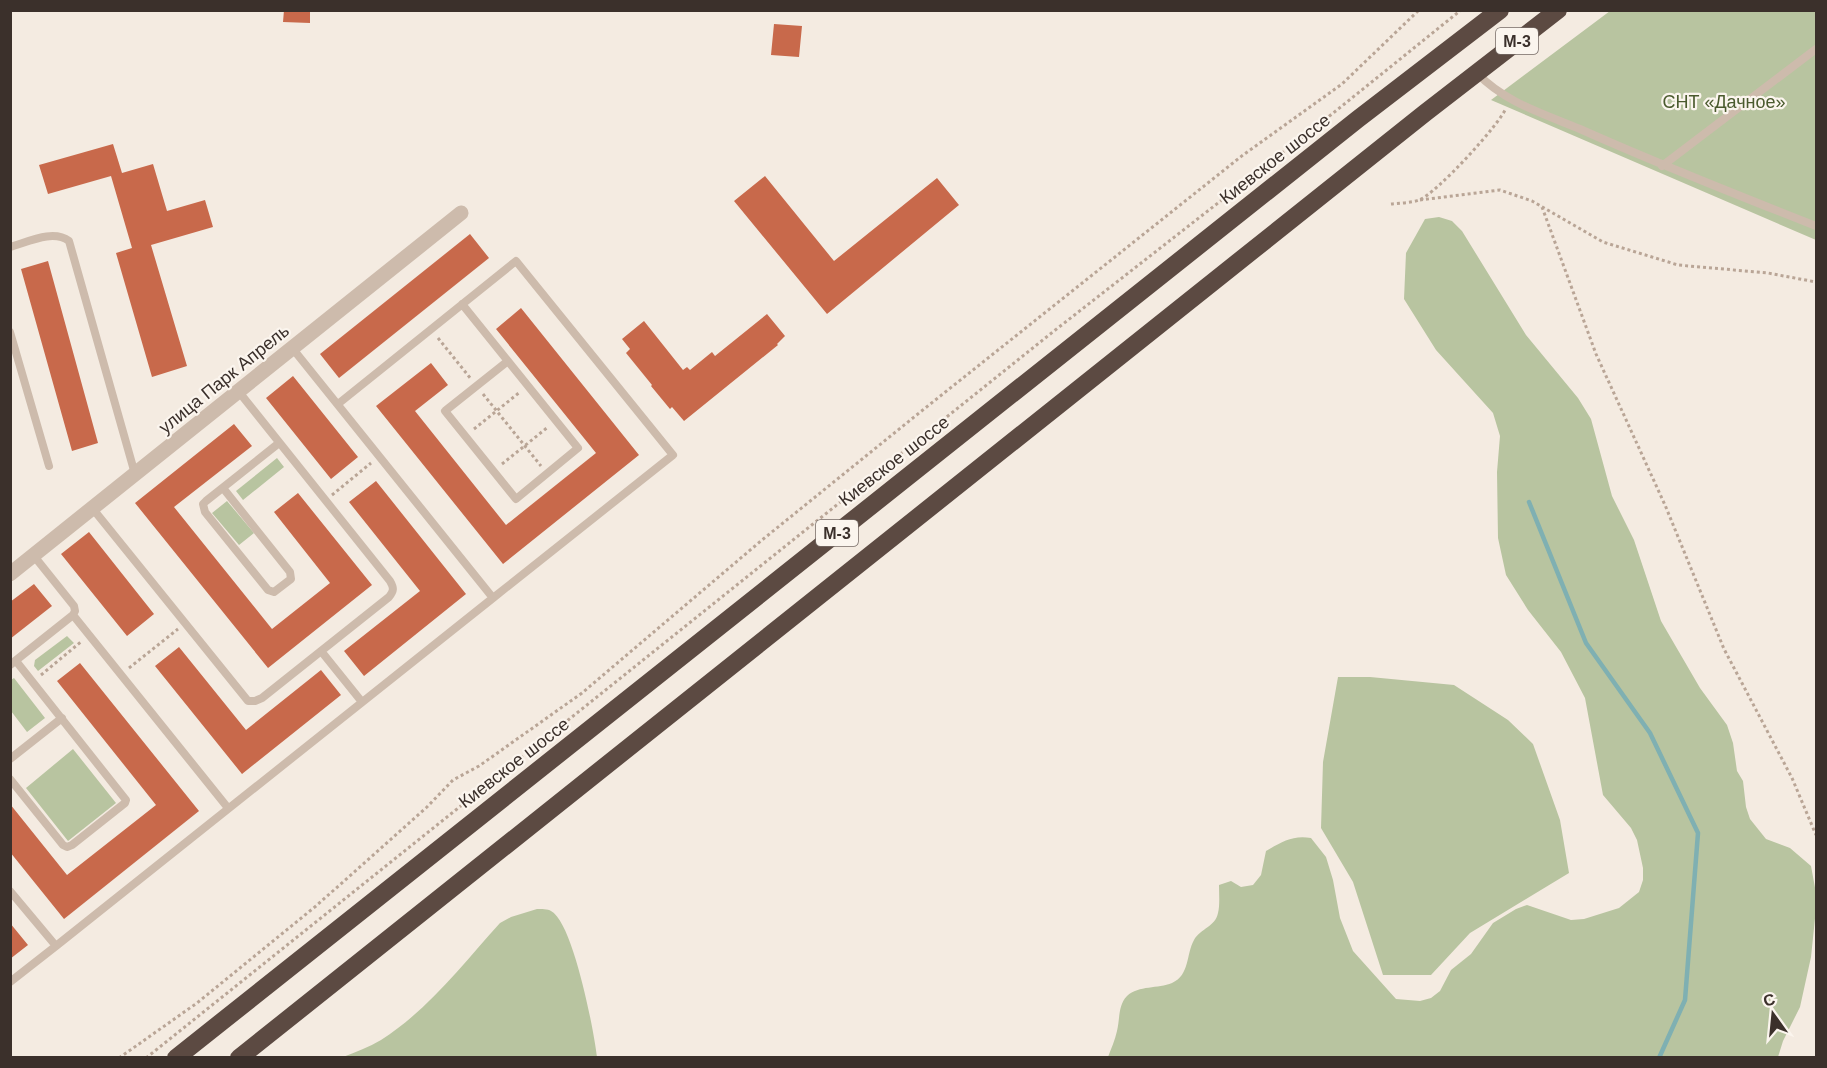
<svg xmlns="http://www.w3.org/2000/svg" width="1827" height="1068" viewBox="0 0 1827 1068" font-family="Helvetica,sans-serif">
  <style>
    .green { fill: #b8c4a0 }
    .lines { fill: none; stroke-linecap: round; stroke-linejoin: round }
    .stream { stroke: #7fb0b2; stroke-width: 4.5 }
    .building { fill: #c8694b }
    .path { stroke: #b9a596; stroke-width: 3; stroke-dasharray: 3 3; stroke-linecap: butt }
    .lane { stroke: #cdbbac; stroke-width: 8 }
    .street { stroke: #cdbbac; stroke-width: 15 }
    .highway { stroke: #5c4a42; stroke-width: 18 }
    .labels { text-anchor: middle; dominant-baseline: central; stroke-width: 4.5; stroke-linejoin: round; paint-order: stroke }
    .shield { fill: #fbf5ee; stroke: #756b66; stroke-width: 1.5 }
    .shield-label { font-size: 16px; font-weight: bold; fill: #3b302b }
    .park-label { font-size: 18px; fill: #4a5a2e; stroke: #fbf5ee }
    .street-label { font-size: 18px; fill: #3b302b; stroke: #fbf5ee }
  </style>
  <rect width="100%" height="100%" fill="#f4ebe1"/>
  <!-- green -->
  <path class="green" d="M1610,11h206v229l-325,-140z
    M1439,217l13,4 10,10 64,104 52,63 13,21 21,77 22,44 27,81 39,67 27,37 6,18 4,28 6,10 3,26 4,12 16,20 24,9 21,18 5,27v16l-5,48 -11,50 -17,34 -5,16h-670c3,-8 7,-17 9,-26 3,-12 1,-26 10,-35 12,-11 31,-7 45,-13 18,-8 14,-29 22,-43 7,-12 21,-13 24,-27 2,-8 1,-19 1,-28l12,-4 10,6 12,-2 8,-10 5,-24c16,-9 26,-16 45,-13l15,19 7,23 7,38 13,33 43,48 24,2 11,-3 9,-7 11,-21 20,-16 22,-31 23,-14 11,-4 44,15 13,-1 35,-11 20,-16 4,-12v-12l-6,-28 -6,-12 -28,-33 -18,-97 -24,-46 -33,-42 -22,-35 -8,-37 -1,-66 3,-36 -7,-23 -57,-63 -32,-51 2,-46 19,-34z
    M277,458l7,9 -41,33 -7,-9z
    M227,501l27,32 -15,12 -27,-32z
    M67,636l7,7 -36,28 -4,-5 1,-6z
    M1338,677h32l84,8 54,35 25,24 27,76 9,53 -99,60 -39,42h-48l-30,-93 -32,-54 2,-66z
    M14,678l31,40 -18,14 -16,-21v-31z
    M73,749l43,54 -48,38 -42,-53z
    M537,909c4,0 11,0 14,2 22,11 43,120 46,146h-254c13,-5 26,-10 38,-17 47,-30 82,-76 119,-117l11,-6z"/>
  <g class="lines">
    <!-- stream -->
    <path class="stream" d="M1529,502l57,141 64,90 48,100 -13,167 -26,58"/>
  </g>
  <!-- building -->
  <path class="building" d="M284,10h26v13l-27,-1z
    M774,24l28,2 -3,31 -28,-2z
    M113,144l9,29 31,-9 14,47 38,-11 8,27 -62,18 36,121 -35,11 -36,-124 16,-5 -21,-72 -63,18 -9,-29z
    M765,176l69,85 103,-83 22,27 -132,109 -93,-113z
    M470,234l19,24 -150,120 -19,-24z
    M48,261l50,182 -26,8 -51,-182z
    M521,308l118,147 -136,109 -127,-158 55,-43 17,22 -33,26 91,114 90,-72 -100,-124z
    M767,314l18,22 -8,8 1,1 -94,76 -12,-14 -2,2 -19,-23 1,-1 -26,-32 4,-4 -8,-10 22,-18 39,49 4,-3 3,3 22,-18 3,4z
    M293,376l65,81 -27,22 -65,-81z
    M234,424l18,22 -78,61 98,122 58,-46 -56,-71 24,-19 74,92 -104,83 -133,-165z
    M376,481l90,113 -102,82 -20,-25 76,-60 -71,-89z
    M89,532l65,82 -27,22 -66,-82z
    M34,584l18,22 -42,33v-37z
    M179,647l67,83 75,-60 20,25 -99,79 -87,-108z
    M80,663l119,148 -135,108 -54,-67v-48l57,71 89,-70 -99,-124z
    M10,923l18,22 -18,14z"/>
  <g class="lines">
    <!-- path -->
    <path class="path" d="M1420,200l80,-10 32,11 71,41 75,23 90,8 48,9
      M1391,204c8,-1 20,-1 28,-4 17,-6 81,-76 87,-92
      M1542,207l54,147 69,151 59,144 68,129 24,57
      M438,338l33,41
      M483,394l58,72
      M474,429l46,-37
      M502,464l46,-37
      M332,495l39,-32
      M129,668l49,-39
      M41,675l41,-34
      M119,1058l78,-55 119,-97 111,-99 26,-27 26,-14 103,-73 180,-153 162,-131 319,-254 99,-71 77,-74
      M146,1058l908,-727 278,-217 129,-104"/>
    <!-- lane -->
    <path class="lane" d="M1477,73c27,29 67,41 103,56 78,35 157,66 236,97
      M1662,166l154,-117
      M10,247c18,-5 43,-18 59,-6l66,233
      M462,304c39,48 77,96 116,144l-62,51 -71,-88 63,-50
      M10,332l39,134
      M338,404l178,-143 157,194 -180,143
      M223,488l67,84 1,7 -17,13 -6,-2 -63,-78 -2,-8 3,-3 73,-58
      M93,509l155,192h7l7,-3 127,-101c5,-6 5,-9 1,-16l-151,-189
      M73,615l155,193
      M321,651l41,51
      M10,665l63,-50 2,-4 -1,-5 -40,-50
      M10,759l52,-41
      M10,779l53,66 4,2 5,-2 53,-42 1,-3 -110,-139
      M10,891l46,55 -46,36
      M56,946l437,-348 -200,-249"/>
    <!-- street -->
    <path class="street" d="M10,574l451,-361"/>
    <!-- highway -->
    <path class="highway" d="M176,1058l1182,-939 142,-109
      M239,1058l1186,-945 133,-103"/>
  </g>
  <g class="labels">
    <!-- shield labels -->
    <g class="shield">
      <rect x="1496" y="28" width="42" height="26" rx="4.5"/>
      <rect x="816" y="520" width="42" height="26" rx="4.5"/>
    </g>
    <g class="shield-label">
      <text x="1517" y="41">М-3</text>
      <text x="837" y="533">М-3</text>
    </g>
    <!-- park labels -->
    <g class="park-label">
      <text x="1724" y="102">СНТ «Дачное»</text>
    </g>
    <!-- street labels -->
    <g class="street-label">
      <text transform="translate(1275 159) rotate(-38)">Киевское шоссе</text>
      <text transform="translate(224 379) rotate(-39)">улица Парк Апрель</text>
      <text transform="translate(894 461) rotate(-38)">Киевское шоссе</text>
      <text transform="translate(514 763) rotate(-38)">Киевское шоссе</text>
    </g>
  </g>
  <!-- border -->
  <rect width="1827" height="1068" fill="none" stroke="#3b302b" stroke-width="24"/>
  <!-- north arrow -->
  <g transform="translate(1773 1014) rotate(345)" stroke="#fbf5ee" stroke-width="4.5" paint-order="stroke">
  <path d="M0-4.5L10 22L0 15L-10 22Z" fill="#3b302b"/>
  <text y="-9" font-size="16" font-weight="bold" text-anchor="middle" fill="#3b302b">С</text>
  </g>
</svg>
